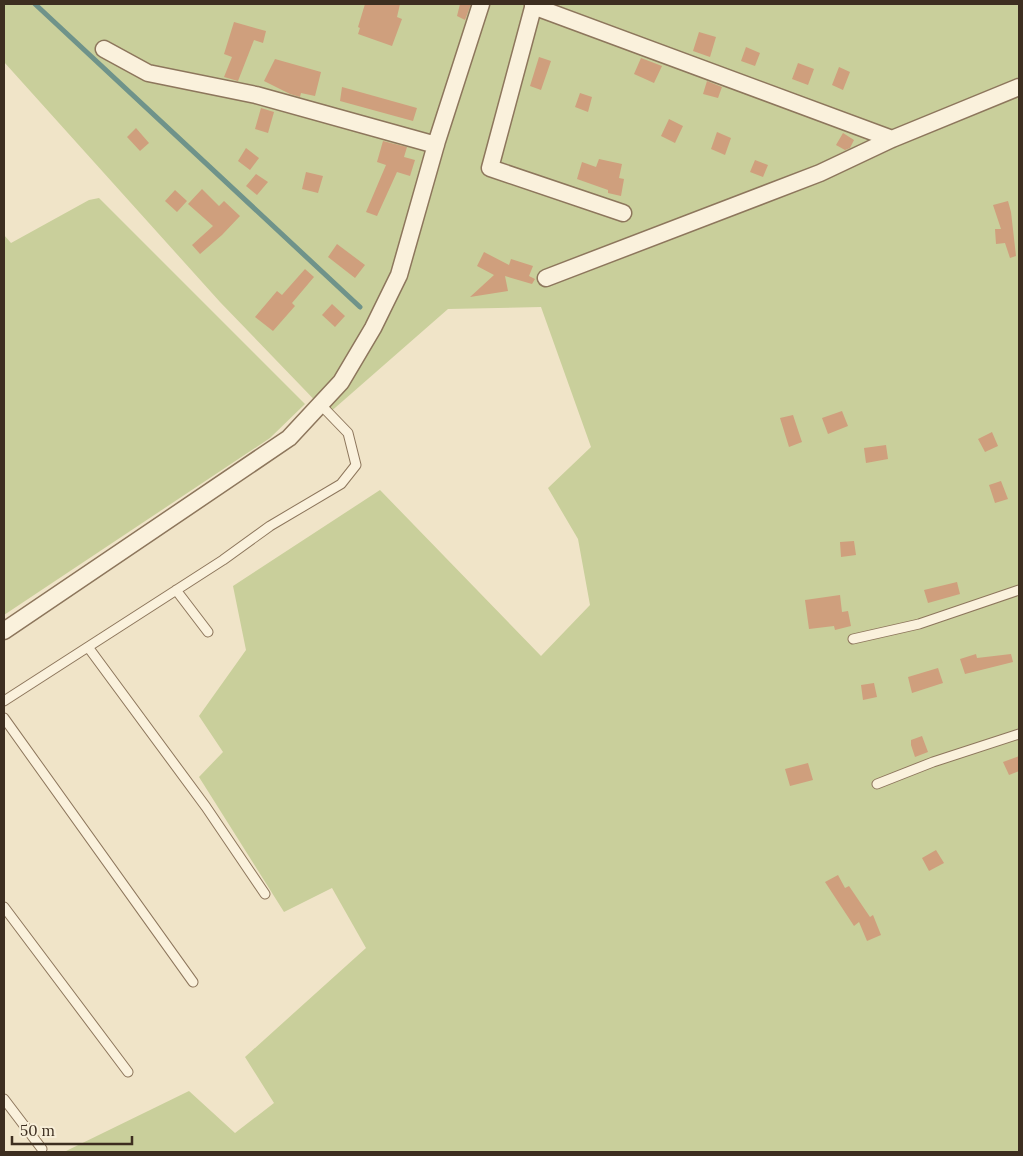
<svg xmlns="http://www.w3.org/2000/svg" width="1023" height="1156" viewBox="0 0 1023 1156" font-family="Lora,serif">
  <style>
    .green { fill: #c9cf9b }
    .lines { fill: none; stroke-linecap: round; stroke-linejoin: round }
    .stream { stroke: #6f938a; stroke-width: 5 }
    .building { fill: #cf9f7d }
    .service-casing { stroke: #8d765c; stroke-width: 11 }
    .minor-casing { stroke: #8d765c; stroke-width: 19 }
    .service { stroke: #faf1dc; stroke-width: 9 }
    .minor { stroke: #faf1dc; stroke-width: 16 }
  </style>
  <rect width="100%" height="100%" fill="#f0e4c8"/>
  <!-- green -->
  <path class="green" d="M4,4h1015v1148h-955l125,-61 46,42 39,-30 -29,-46 121,-109 -34,-60 -48,24 -85,-135 24,-25 -24,-36 47,-66 -13,-64 147,-96 161,166 49,-51 -12,-66 -30,-51 43,-41 -50,-140 -93,2 -120,105 -108,-112 -216,-240z
    M99,198l206,206 -35,34 -266,177v-380l7,8 78,-43z"/>
  <g class="lines">
    <!-- stream -->
    <path class="stream" d="M35,4l325,303"/>
  </g>
  <!-- building -->
  <path class="building" d="M365,4h35l-3,13 5,2 -10,27 -34,-12 2,-6 -2,-1z
    M460,4h11l-6,16 -8,-4z
    M234,22l32,9 -3,12 -9,-3 -16,41 -14,-4 8,-20 -8,-3z
    M699,32l17,5 -6,20 -17,-6z
    M746,47l14,6 -5,13 -14,-5z
    M539,57l12,4 -10,29 -11,-4z
    M641,58l21,8 -8,17 -20,-9z
    M275,59l46,13 -6,24 -14,-3 -1,4 -10,-3 -26,-13z
    M798,63l16,6 -6,16 -16,-6z
    M839,67l11,5 -7,18 -11,-5z
    M707,81l15,6 -4,11 -15,-4z
    M342,87l75,21 -4,13 -73,-20z
    M580,93l12,4 -4,15 -13,-5z
    M261,108l13,4 -6,21 -13,-4z
    M669,119l14,7 -8,17 -14,-7z
    M136,128l13,15 -9,8 -13,-14z
    M717,132l14,6 -6,17 -14,-6z
    M843,133l11,7 -4,8 -5,2 -9,-5z
    M383,141l24,6 -3,10 11,3 -5,16 -13,-4 -20,44 -11,-4 20,-47 -9,-3z
    M246,148l13,10 -9,12 -12,-9z
    M599,159l23,5 -3,14 5,1 -3,17 -13,-3v-3l-31,-11 5,-17 14,5z
    M755,160l13,5 -5,12 -13,-5z
    M306,172l17,4 -5,17 -16,-4z
    M256,174l12,8 -11,13 -11,-9z
    M202,189l17,17 5,-5 16,15 -18,19 -22,19 -8,-9 21,-19 -25,-22z
    M175,190l12,11 -10,11 -12,-11z
    M1008,201l3,11 5,44 -6,2 -5,-15 -9,1 -1,-15h6l-8,-24z
    M337,244l28,21 -10,13 -27,-21z
    M484,252l25,13 2,-6 22,7 -4,10 6,3 -3,5 -27,-8 3,15 -38,6 24,-22 -17,-9z
    M305,269l9,8 -22,26 3,3 -22,25 -18,-14 22,-26 5,4z
    M332,304l13,12 -10,11 -13,-12z
    M842,411l6,15 -20,8 -6,-16z
    M793,415l9,27 -13,5 -9,-29z
    M992,432l6,14 -13,6 -7,-13z
    M886,445l2,14 -22,4 -2,-15z
    M1001,481l7,18 -13,4 -6,-18z
    M854,541l2,14 -15,2 -1,-15z
    M957,582l3,12 -32,9 -4,-13z
    M840,595l2,17 6,-1 3,15 -16,4 -1,-4 -25,3 -4,-29z
    M976,654l1,4 34,-4 2,8 -48,12 -5,-15z
    M938,668l5,15 -31,10 -4,-16z
    M874,683l3,14 -14,3 -2,-15z
    M922,736l6,16 -13,5 -4,-12v-5z
    M1019,756v15l-10,4 -6,-13z
    M808,763l5,17 -23,6 -5,-17z
    M936,850l8,13 -15,8 -7,-13z
    M838,875l7,13 4,-2 21,31 3,-2 8,20 -14,6 -8,-19 -5,4 -29,-44z"/>
  <g class="lines">
    <defs>
      <path id="service" d="M176,590l32,42
        M853,639l66,-15 100,-34
        M88,647l118,160 59,87
        M4,701l219,-141 47,-34 71,-42 15,-19 -8,-32 -28,-29
        M4,718l189,264
        M877,784l56,-22 86,-28
        M4,907l124,165
        M4,1099l38,50"/>
      <path id="minor" d="M534,4l-44,164 133,45
        M533,6l359,133
        M104,49l44,24 108,22 180,50
        M546,278l274,-105 72,-34 127,-52
        M4,631l285,-193 52,-56 32,-54 26,-53 38,-134 44,-137"/>
    </defs>
    <!-- service casing -->
    <use href="#service" class="service-casing"/>
    <!-- minor casing -->
    <use href="#minor" class="minor-casing"/>
    <!-- service -->
    <use href="#service" class="service"/>
    <!-- minor -->
    <use href="#minor" class="minor"/>
  </g>
  <!-- border -->
  <rect width="1023" height="1156" fill="none" stroke="#3d2e20" stroke-width="10"/>
  <!-- scale -->
  <path d="M12 1136v8h120v-8" fill="none" stroke="#3d2e20" stroke-width="2.5"/>
  <text x="20" y="1136" font-size="15" fill="#3d2e20" stroke="#f7eed8" stroke-width="4" paint-order="stroke">50 m</text>
</svg>
